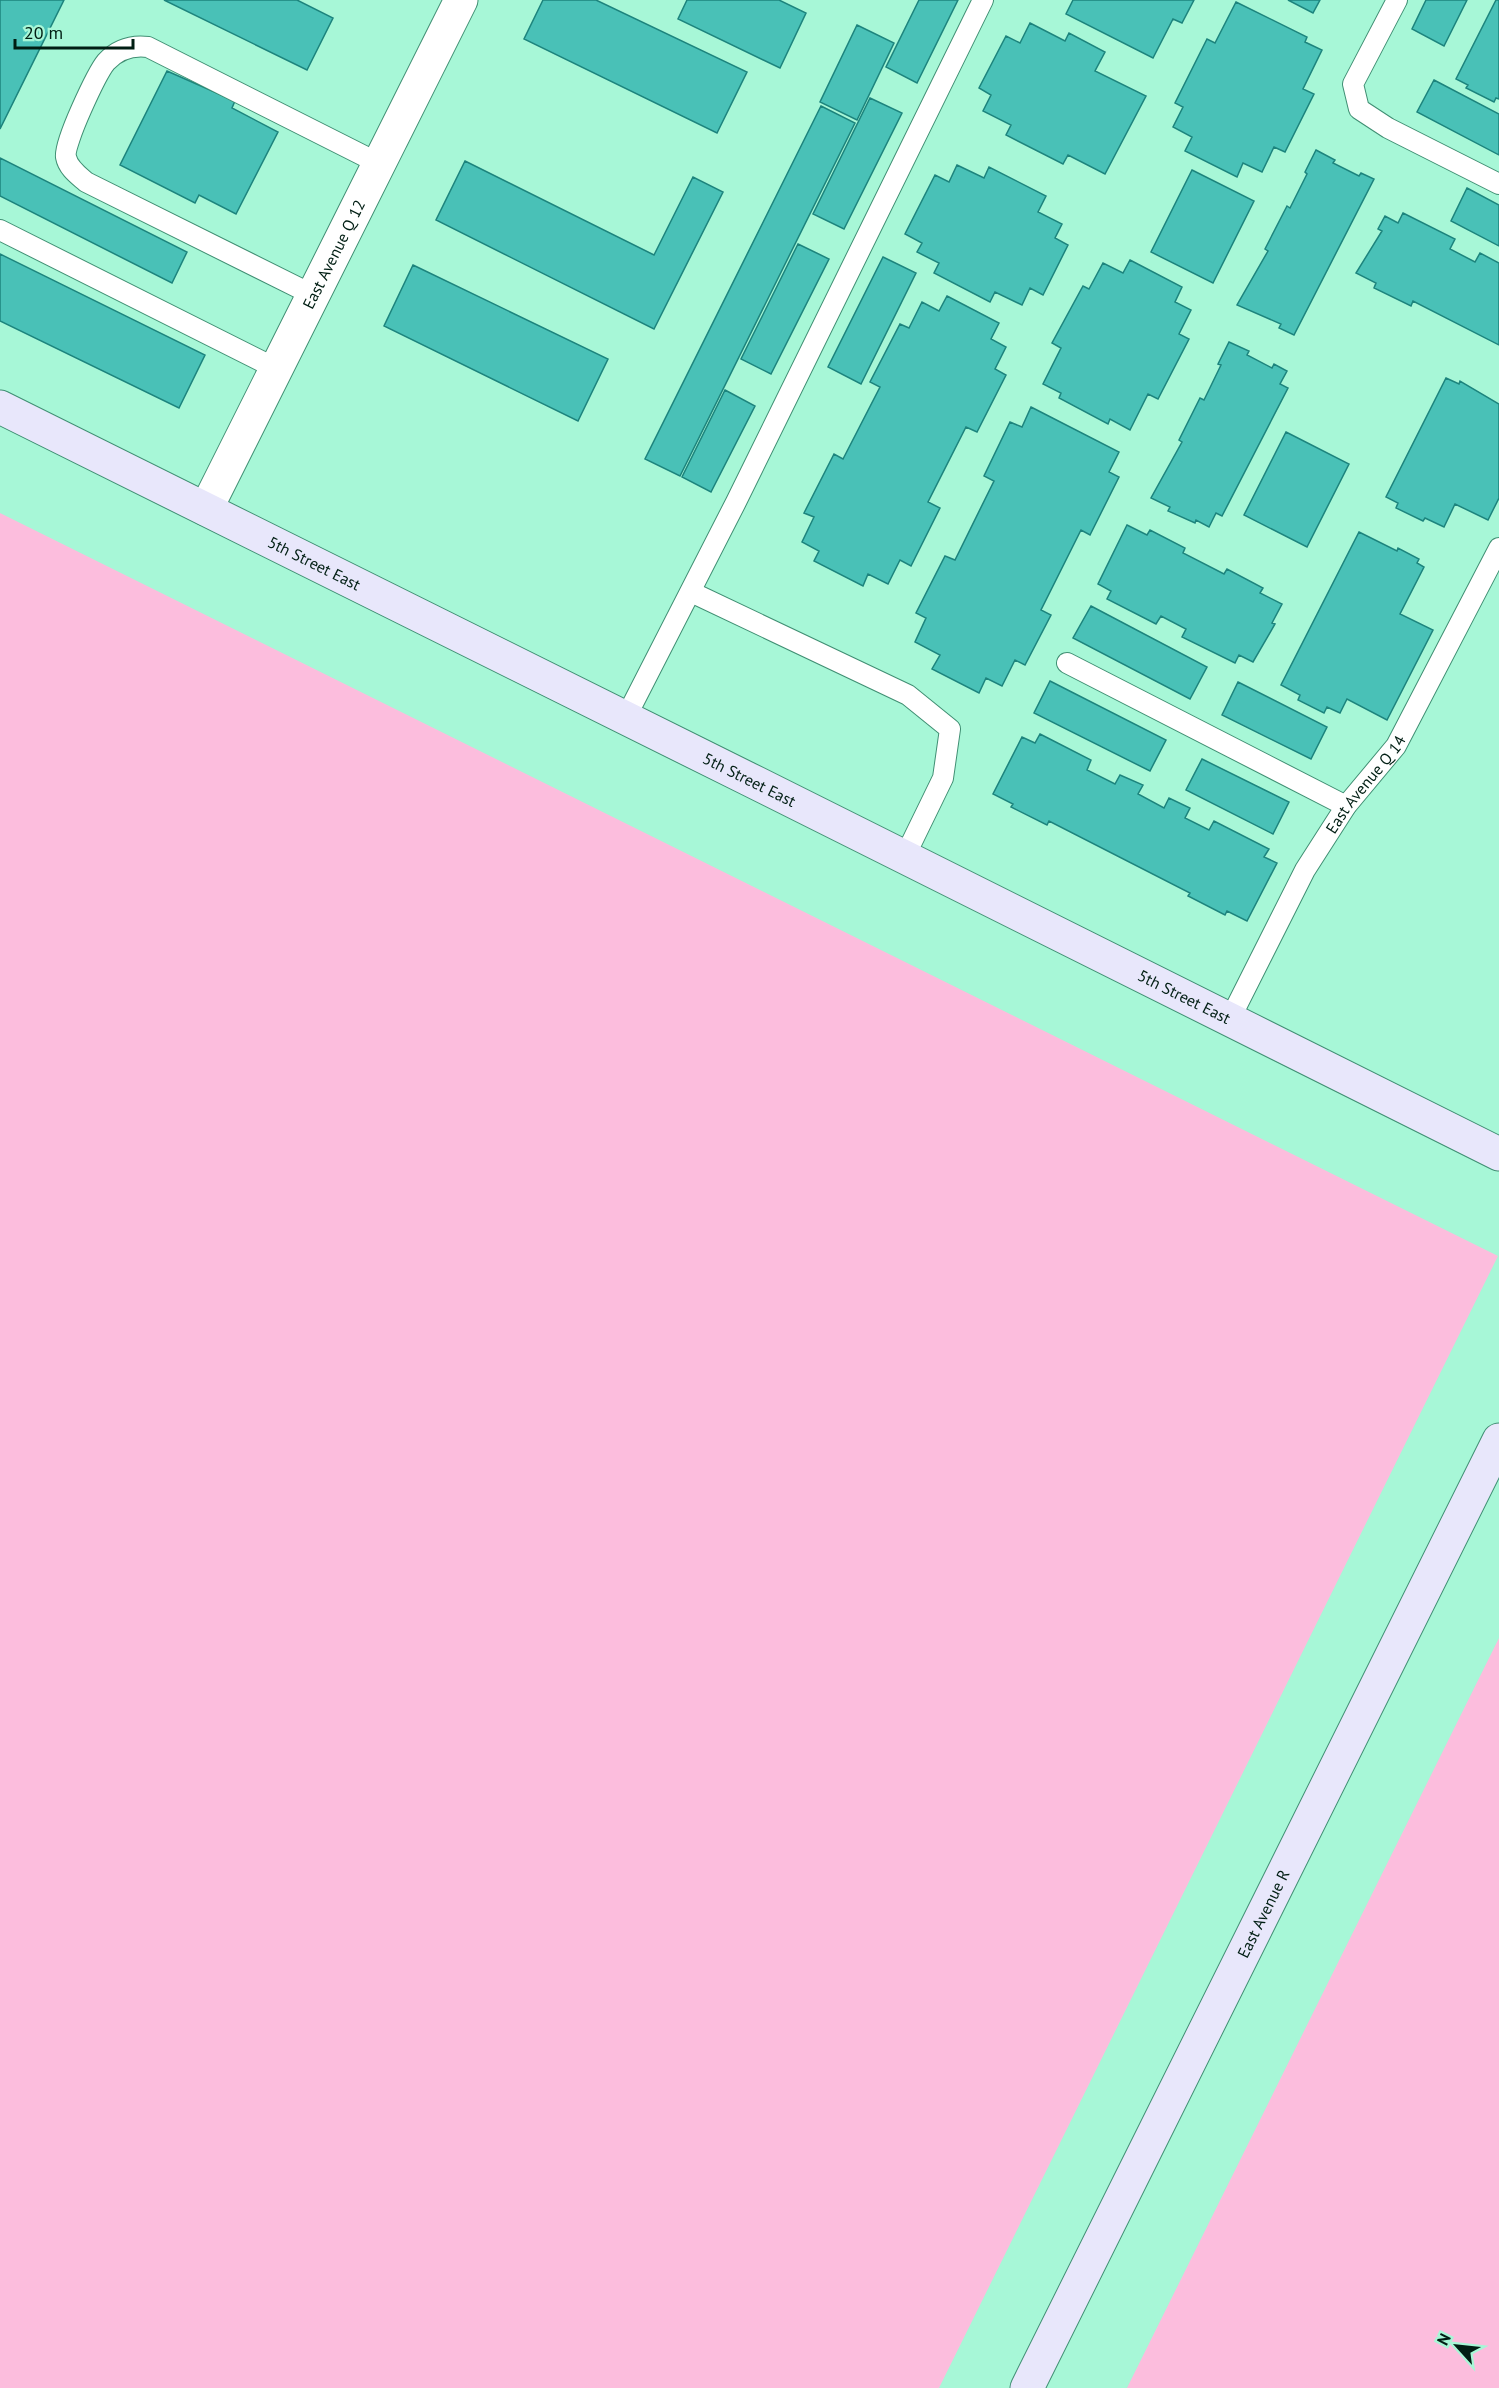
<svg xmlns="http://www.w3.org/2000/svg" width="1499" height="2388" viewBox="0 0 1499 2388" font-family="'PT Sans',sans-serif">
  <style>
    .green { fill: #fcbddd }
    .building { fill: #49c1b7; stroke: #1d847d; stroke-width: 1.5 }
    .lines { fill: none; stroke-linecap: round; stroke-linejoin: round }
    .lane-casing { stroke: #408f73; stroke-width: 22 }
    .street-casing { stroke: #408f73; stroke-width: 35 }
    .secondary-casing { stroke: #408f73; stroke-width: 35 }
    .lane { stroke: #fff; stroke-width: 20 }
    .street { stroke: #fff; stroke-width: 33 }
    .secondary { stroke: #e8e7fb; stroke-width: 33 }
    .labels { text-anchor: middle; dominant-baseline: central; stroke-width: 5; stroke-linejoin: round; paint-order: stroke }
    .street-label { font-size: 16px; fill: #001e13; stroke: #a7f7d7 }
  </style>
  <rect width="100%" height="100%" fill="#a7f7d7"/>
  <!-- green -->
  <path class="green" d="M0,513l1498,743 -559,1132h-939z
    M1499,1638v750h-372z"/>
  <!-- building -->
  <path class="building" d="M0,0h64l-64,129z
    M164,0h133l36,18 -26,52z
    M543,0h53l151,72 -30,61 -193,-94z
    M687,0h92l27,13 -26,55 -102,-49z
    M919,0h39l-41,83 -31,-16z
    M1073,0h121l-12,23 -9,-4 -20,39 -87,-44z
    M1288,0h32l-7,13z
    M1426,0h41l-23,46 -32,-17z
    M1496,0h3v99l-3,-1 -2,4 -28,-14 2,-3 -12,-6z
    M1236,2l71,35 -2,5 17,8 -19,39 11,5 -29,58 -11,-5 -12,25 -19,-9 -6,14 -52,-26 7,-14 -19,-10 10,-20 -8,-4 32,-64 8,4z
    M1030,23l35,18 4,-8 36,19 -10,19 51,25 -41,78 -37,-19 -5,9 -57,-29 5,-10 -28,-14 8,-16 -12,-7 27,-52 14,7z
    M857,25l37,18 -37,77 -37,-18z
    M167,71l68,30 -3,7 46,24 -42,82 -37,-19 -4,8 -75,-38z
    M1434,80l65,34v41l-82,-43z
    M870,98l32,15 -58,116 -31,-15z
    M821,106l34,17 -175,353 -35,-17z
    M1316,150l19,10 -2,3 26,13 2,-3 13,6 -80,156 -15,-7 2,-4 -44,-19 31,-54 -3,-2 22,-43 3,2 17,-34 -2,-2z
    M0,158l187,94 -15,31 -172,-87z
    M465,161l189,94 39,-78 30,15 -69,137 -218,-109z
    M957,165l27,13 5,-11 57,29 -8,16 24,12 -7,14 13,7 -25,50 -13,-7 -8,17 -27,-13 -5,10 -56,-29 5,-10 -22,-11 5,-9 -17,-9 30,-59 14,7z
    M1192,170l62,31 -41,82 -62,-31z
    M1467,188l32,17v41l-48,-25z
    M1403,213l52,26 -5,10 25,13 5,-9 19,10v82l-86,-44 -2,5 -37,-18 2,-5 -20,-10 26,-42 -4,-2 7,-13 13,7z
    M798,244l31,15 -58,115 -30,-15z
    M0,254l205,101 -26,53 -179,-87z
    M883,257l33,16 -55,111 -33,-17z
    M1130,260l52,27 -7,15 16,8 -12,24 10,5 -31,60 -10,-5 -18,36 -20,-11 -2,5 -49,-26 2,-5 -18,-9 18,-36 -9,-5 31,-57 6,3 14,-26 20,10z
    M413,265l195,94 -30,62 -194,-95z
    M947,296l52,27 -8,16 15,8 -11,22 11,6 -29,57 -11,-5 -38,75 12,6 -29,58 -11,-6 -12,24 -20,-10 -5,12 -49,-25 5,-10 -17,-9 12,-25 -10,-4 30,-59 9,5 37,-72 -10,-5 30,-58 9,4 13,-26 17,9z
    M1229,342l20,9 -2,4 25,13 2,-4 13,7 -7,13 8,4 -66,128 -6,-3 -7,14 -13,-7 -1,3 -27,-12 2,-4 -19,-9 31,-56 -3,-2 21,-42 4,2 17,-35 -3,-1z
    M1446,378l13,6 1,-3 39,23v94l-11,22 -33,-16 -11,23 -19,-9 -2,3 -27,-13 2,-5 -12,-6z
    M725,390l30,16 -44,86 -29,-15z
    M1031,407l88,45 -10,20 10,5 -29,58 -9,-5 -40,80 10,5 -26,50 -10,-5 -13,26 -16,-8 -7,15 -47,-24 8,-14 -25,-13 11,-24 -10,-5 29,-57 10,4 39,-79 -10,-5 26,-54 12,5z
    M1286,432l63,32 -42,83 -63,-32z
    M1127,525l20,10 3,-5 35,18 -2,5 41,21 3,-5 36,19 -3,5 22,11 -10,19 3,1 -22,38 -14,-7 -4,8 -53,-26 4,-8 -25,-13 -5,8 -49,-25 4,-8 -13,-7z
    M1359,532l38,19 1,-3 21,11 -2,4 7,4 -24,47 33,16 -46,90 -40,-21 -7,14 -13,-6 -3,6 -26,-13 2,-5 -19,-10z
    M1091,606l116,61 -17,32 -117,-61z
    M1050,681l116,59 -16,31 -116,-58z
    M1238,682l89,45 -16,32 -89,-44z
    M1040,734l51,26 -4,10 28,14 5,-9 23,10 -5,9 26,14 5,-10 21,10 -5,10 24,12 5,-9 55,28 -5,8 13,6 -30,58 -20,-10 -2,4 -37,-19 2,-3 -141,-72 -2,4 -36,-18 2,-3 -20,-10 29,-57 13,6z
    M1202,759l87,43 -16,32 -87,-44z"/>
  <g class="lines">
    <defs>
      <g id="lane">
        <path d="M1397,0l-44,84 6,25 29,19 111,56"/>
        <path d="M0,230l275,138"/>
        <path d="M313,295l-227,-113c-8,-7 -18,-14 -20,-25 -3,-13 31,-84 40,-95 12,-13 26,-17 42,-15l232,117"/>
        <path d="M691,592l217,103 42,34 -7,49 -38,78"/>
        <path d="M1067,663l279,143"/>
        <path d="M625,719l111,-217 247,-502"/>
        <path id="s1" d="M1230,1019l75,-149 41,-64 50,-60 103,-198"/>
      </g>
      <g id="street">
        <path id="s2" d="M206,509l255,-509"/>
      </g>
      <g id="secondary">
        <path id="s3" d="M0,407c500,248 1000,497 1499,747"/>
        <path id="s4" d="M1027,2388l472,-948"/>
      </g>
    </defs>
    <!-- lane casing -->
    <use href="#lane" class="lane-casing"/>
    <!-- street casing -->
    <use href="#street" class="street-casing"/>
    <!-- secondary casing -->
    <use href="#secondary" class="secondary-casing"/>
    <!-- lane -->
    <use href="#lane" class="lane"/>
    <!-- street -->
    <use href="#street" class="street"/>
    <!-- secondary -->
    <use href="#secondary" class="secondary"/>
  </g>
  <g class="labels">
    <!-- street labels -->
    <g class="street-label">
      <text stroke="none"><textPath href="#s2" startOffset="285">East Avenue Q 12</textPath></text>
      <text stroke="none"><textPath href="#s3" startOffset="351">5th Street East</textPath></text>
      <text stroke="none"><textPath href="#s3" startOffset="837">5th Street East</textPath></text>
      <text stroke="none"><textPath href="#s1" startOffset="272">East Avenue Q 14</textPath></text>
      <text stroke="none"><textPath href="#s3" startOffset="1323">5th Street East</textPath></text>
      <text stroke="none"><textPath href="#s4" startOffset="530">East Avenue R</textPath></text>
    </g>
  </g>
  <!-- north arrow -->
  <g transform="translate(1457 2346) rotate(297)" stroke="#a7f7d7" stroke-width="4.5" paint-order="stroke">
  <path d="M0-4.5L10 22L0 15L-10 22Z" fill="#001e13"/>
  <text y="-9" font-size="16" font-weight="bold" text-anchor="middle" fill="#001e13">N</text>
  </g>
  <!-- scale -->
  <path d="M15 39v9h118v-9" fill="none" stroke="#001e13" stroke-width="3"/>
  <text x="24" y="39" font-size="18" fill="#001e13" stroke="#a7f7d7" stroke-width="4.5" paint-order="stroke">20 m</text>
</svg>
